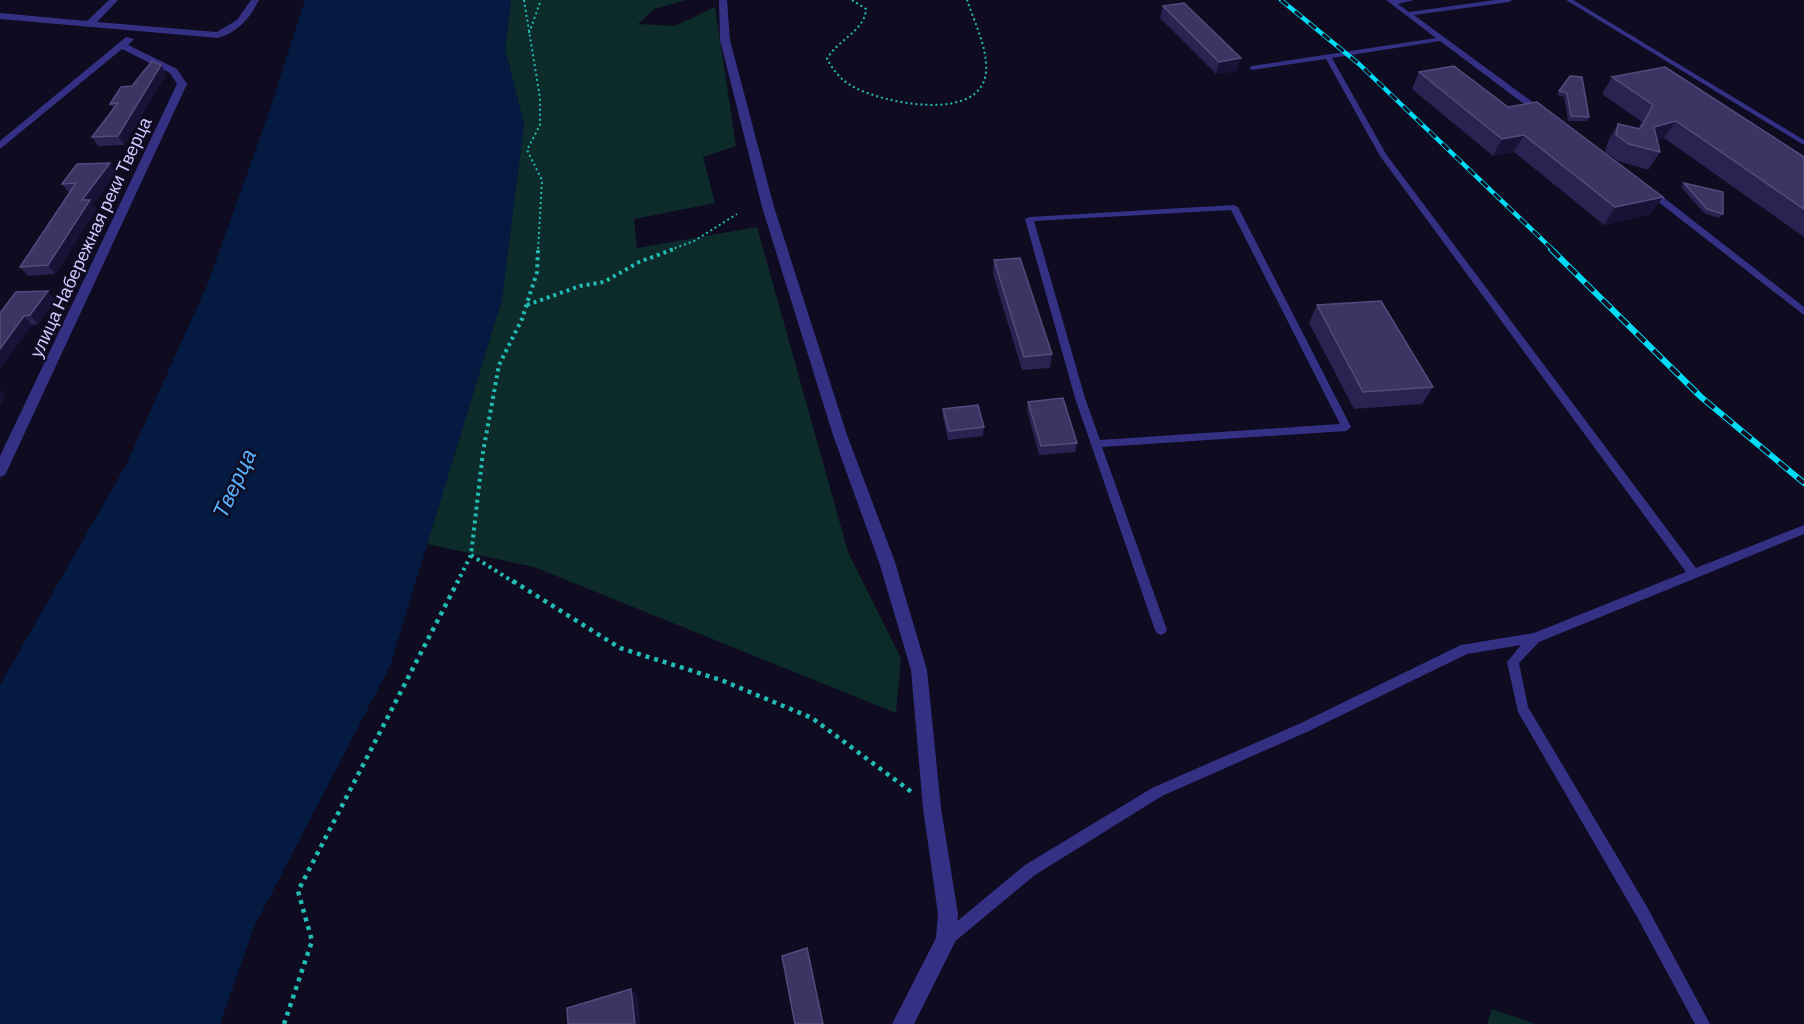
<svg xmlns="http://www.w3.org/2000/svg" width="1804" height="1024" viewBox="0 0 1804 1024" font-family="Barlow,sans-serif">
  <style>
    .green { fill: #0d2b2a }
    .water { fill: #041a40 }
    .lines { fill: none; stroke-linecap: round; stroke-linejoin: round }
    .path-far2 { stroke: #22bcb3; stroke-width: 2; stroke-dasharray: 2 3; stroke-linecap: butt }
    .path-far1 { stroke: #22bcb3; stroke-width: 4; stroke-dasharray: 3 4; stroke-linecap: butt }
    .path { stroke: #22bcb3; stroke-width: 4.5; stroke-dasharray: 4 5; stroke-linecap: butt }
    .service { fill: #343185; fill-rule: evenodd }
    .minor { fill: #343185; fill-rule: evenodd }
    .rail-far1-casing { stroke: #00dcf5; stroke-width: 4.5 }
    .rail-casing { stroke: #00dcf5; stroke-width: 6 }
    .rail-far1 { stroke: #0f0b21; stroke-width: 3; stroke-dasharray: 9; stroke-linecap: butt }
    .rail { stroke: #0f0b21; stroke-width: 4; stroke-dasharray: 12; stroke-linecap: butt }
    .wall { fill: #2b2251 }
    .shaded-wall { fill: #191136 }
    .building { fill: #3d3464; stroke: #544b7c; stroke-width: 1.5 }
    .labels { text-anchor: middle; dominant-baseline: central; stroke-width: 4.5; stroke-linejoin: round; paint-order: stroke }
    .far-street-label { font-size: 18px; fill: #d1caff; stroke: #0f0b21 }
    .water-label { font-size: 22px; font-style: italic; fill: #58b1ff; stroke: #0f0b21 }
  </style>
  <rect width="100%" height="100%" fill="#0f0b21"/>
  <!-- green -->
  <path class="green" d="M511,0h175l-32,9 -16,15 37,2 40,-19 21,139 -33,11 12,46 -81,16 3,29 120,-21 91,325 53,106 -5,55 -362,-146 -107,-23 75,-245 22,-175 -19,-75z
    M1492,1009l43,15h-48z"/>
  <!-- water -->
  <path class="water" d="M305,0h206l-6,49 19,75 -22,175 -112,367 -136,261 -34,97h-220v-339l126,-220 82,-182 59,-165z"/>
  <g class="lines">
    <!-- path-far2 -->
    <path class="path-far2" d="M524,0l16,98v27l-13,25 15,30 -4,70
      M852,0l14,9c-1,22 -28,30 -39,50 6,11 14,21 25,27 29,17 129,38 134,-14 2,-23 -12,-51 -19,-72
      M529,33l12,-33
      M670,250l24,-9 43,-27"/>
    <!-- path-far1 -->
    <path class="path-far1" d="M527,305l53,-19 24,-4 35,-20 35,-13
      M471,555l44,28
      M457,583l14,-28 12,-103 16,-87 23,-46 15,-47 1,-23"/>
    <!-- path -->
    <path class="path" d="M513,581l107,67 101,32 91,38 101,75
      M284,1024l28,-83 -14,-50 160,-310"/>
    <!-- service -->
    <path class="service" d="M1386,0h28l-16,4 11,8 86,-12h17l-3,2 -95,13 128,94v4h-6l-96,-72 -108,17 54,96 310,414 108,-43v9l-265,108 -20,21 9,44 118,198 64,119h-15l-59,-109 -118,-203 -11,-50 14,-17 -54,9 -158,77 -147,65 -127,79 -82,68 -5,2 -5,-2 -2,-5 2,-5 82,-68 127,-77 149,-65 160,-78 73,-12 152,-61 -306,-416 -54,-97 -74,11 -3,-2 3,-2 184,-28z
      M1566,0h7l231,140v5z
      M1648,190h6l150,117v8l-156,-121z
      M1234,205l4,2 113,220 -5,4 -244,16 65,183 -2,3 -4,2 -4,-2 -2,-3 -80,-232 -50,-179 4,-2zM1231,210l109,214 -240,16 -15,-42 -51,-177z"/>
    <!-- minor -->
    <path class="minor" d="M109,0h9l-21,22 120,10 20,-12 14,-20h8c-9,18 -21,32 -41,38l-218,-19v-6l87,8z
      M719,0h8l3,40 44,167 73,228 48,127 32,108 14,138 17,106 -2,26 -42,84h-22l44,-86 2,-24 -15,-106 -12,-138 -32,-108 -46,-127 -71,-228 -42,-167z
      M126,37l8,2 -6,6 49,24 10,15 -180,387 -2,4 -5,2v-21l177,-372 -7,-11 -48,-24 -122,100v-8z"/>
    <defs>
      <path id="rail-far1" d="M1281,0l78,64 194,186"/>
      <path id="rail" d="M1551,249l150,148 103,86"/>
    </defs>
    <!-- rail-far1 casing -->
    <use href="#rail-far1" class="rail-far1-casing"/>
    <!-- rail casing -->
    <use href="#rail" class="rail-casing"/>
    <!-- rail-far1 -->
    <use href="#rail-far1" class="rail-far1"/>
    <!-- rail -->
    <use href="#rail" class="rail"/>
  </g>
  <!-- wall -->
  <path class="wall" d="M1163,6l74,65 -21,3 -56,-56z
    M1419,72l89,35 143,107 -47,11 -90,-73 -21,4 -81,-67z
    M166,74l-42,71 -26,1 -6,-9 22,-28 -4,-5 22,-18z
    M1570,76l19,41 -2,4h-19l-4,-24 -7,-2z
    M1612,77l192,80v80l-140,-99 -7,2 3,12 -12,18 -30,-9 -13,-9 3,-11 10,-17 20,4 4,-6 -40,-28z
    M110,163l6,9 -23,32 4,5 -42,65 -27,2 -8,-9 49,-74 -7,-9z
    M1684,183l39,31 -4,4 -15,-5 -23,-26z
    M994,260l58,94 -2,14 -28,2 -29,-96z
    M48,291l8,9 -18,24 -6,1 -32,-12z
    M1317,305l116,82 -11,17 -68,5 -45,-86z
    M1028,402l49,41 -2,9 -36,3 -12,-45z
    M943,409l41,18 -1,9 -35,4 -5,-23z"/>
  <!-- shaded-wall -->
  <path class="shaded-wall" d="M1241,58l-4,13 -21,3 3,-12z
    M161,65l5,9 -42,71 -6,-9z
    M1676,121l-12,17 -21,6 11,-17z
    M1524,135l-10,17 -21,4 9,-17z
    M110,163l6,9 -23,32 4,5 -42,65 -7,-9 34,-65z
    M1663,197l-12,17 -47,11 11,-18z
    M48,291l8,9 -18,24 -8,-9z
    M24,316l8,9 -32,45v-21z
    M0,389l6,6 -6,11z
    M631,989l6,6 4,29h-6z"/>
  <!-- building -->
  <path class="building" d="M1184,3l57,55 -22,4 -56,-56z
    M152,61l9,4 -43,71 -26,1 26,-34 -8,1 11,-17 11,-1z
    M1454,66l54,41 29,-5 126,95 -48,10 -91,-72 -22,4 -83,-67z
    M1665,67l139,90v52l-128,-88 -22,6 6,25 -31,-8 -13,-9 2,-11 22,5 13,-24 -41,-28z
    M1570,76l12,1 7,40 -18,-1 -4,-23 -8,-2z
    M110,163l-28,37h8l-42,65 -28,2 56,-84 -14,1 15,-20z
    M1684,183l39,9v22l-16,-5z
    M1020,258l32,96 -28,3 -30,-97z
    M48,291l-18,24 -6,1 -24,33v-36l16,-21z
    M1381,301l52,86 -70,5 -46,-87z
    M1063,398l14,45 -36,3 -13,-44z
    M978,405l6,22 -35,4 -6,-22z
    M807,948l16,76h-28l-13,-68z
    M631,989l4,35h-67l-1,-16z"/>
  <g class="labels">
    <!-- far-street labels -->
    <g class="far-street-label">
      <text transform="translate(90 237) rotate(-65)">улица Набережная реки Тверца</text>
    </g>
    <!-- water labels -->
    <g class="water-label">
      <text transform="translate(233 483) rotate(-65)">Тверца</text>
    </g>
  </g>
</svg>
